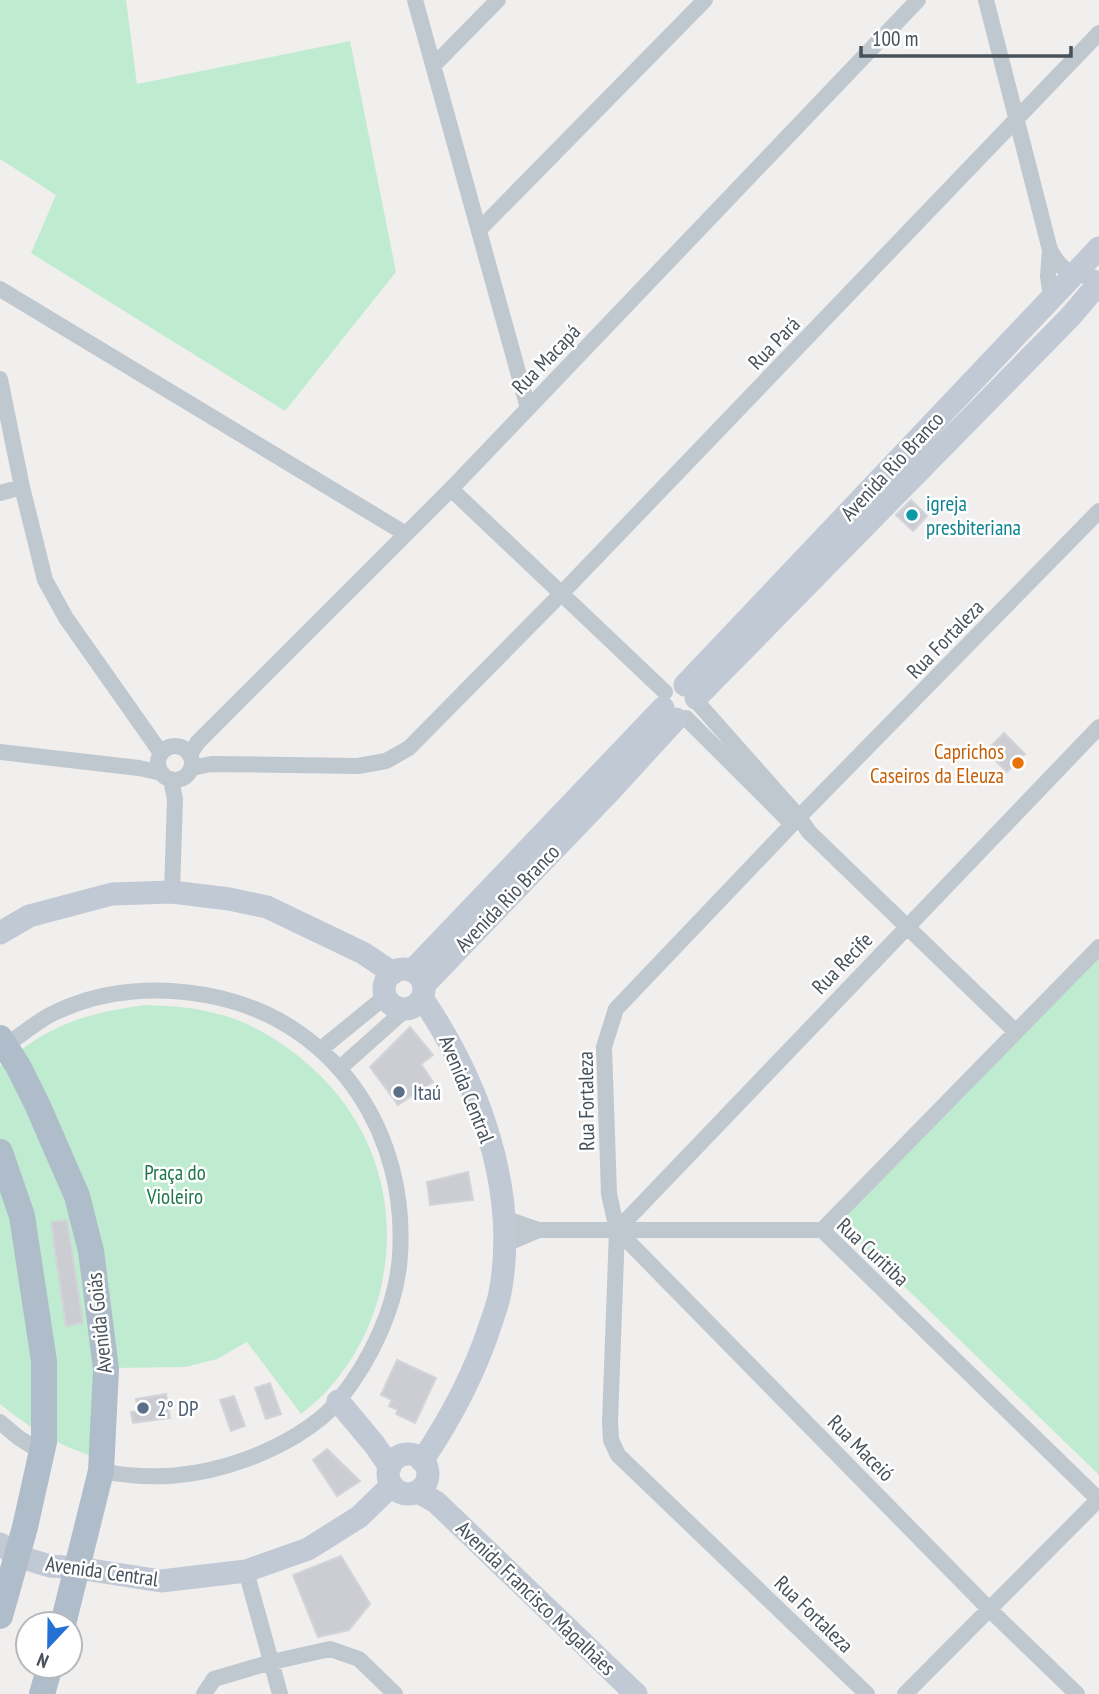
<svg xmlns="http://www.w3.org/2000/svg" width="1099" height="1694" viewBox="0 0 1099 1694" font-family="'PT Sans Narrow',sans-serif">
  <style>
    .green { fill: #bfecd0 }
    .building { fill: #cbcdd2; stroke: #d2d4d9; stroke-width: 2 }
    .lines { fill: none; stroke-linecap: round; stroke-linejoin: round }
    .street { stroke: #bfc8cf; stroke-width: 16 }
    .secondary { stroke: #c0c9d4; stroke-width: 23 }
    .primary { stroke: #afbdcb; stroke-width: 26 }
    .culture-dot { fill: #0f9aa8; stroke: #fff; stroke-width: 2.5 }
    .food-dot { fill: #e8710a; stroke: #fff; stroke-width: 2.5 }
    .service-dot { fill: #5c6f8a; stroke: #fff; stroke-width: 2.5 }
    .labels { text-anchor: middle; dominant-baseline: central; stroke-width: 5; stroke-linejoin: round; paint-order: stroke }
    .street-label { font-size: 21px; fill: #47515a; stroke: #fff }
    .culture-label { font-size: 21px; fill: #0d838f; stroke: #fff; text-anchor: start }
    .food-label { font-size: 21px; fill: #c56008; stroke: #fff; text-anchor: end }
    .service-label { font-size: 21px; fill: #4e5e75; stroke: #fff; text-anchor: start }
    .park-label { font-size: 21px; fill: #1d774a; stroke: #fff }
  </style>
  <rect width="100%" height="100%" fill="#f1eeee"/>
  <!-- green -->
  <path class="green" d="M0,0h126l11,84 213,-43 46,231 -111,139 -254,-158 25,-58 -56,-36z
    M1099,958v517l-256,-248 -1,-8z
    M145,1005c25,1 49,2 73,9 26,6 50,20 71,35 79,57 114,147 91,243 -12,47 -39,92 -79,122l-54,-72 -30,17 -31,8 -73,1 -7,93c-44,-14 -70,-28 -106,-57v-338c50,-41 81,-52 145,-61z"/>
  <!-- building -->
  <path class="building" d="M911,500l16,16 -14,15 -17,-16z
    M1004,733l21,21 -18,18 -21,-21z
    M410,1027l23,28 -12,9 12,18 -35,23 -28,-38z
    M468,1172l5,28 -43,5 -3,-23z
    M67,1220l16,103 -17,3 -15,-104z
    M397,1360l39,18 -21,45 -19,-9 2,-4 -9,-4 3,-6 -11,-5z
    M270,1383l11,31 -15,5 -11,-31z
    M166,1394l4,24 -37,5 -2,-11 7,-1 -2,-12z
    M234,1396l11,30 -14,5 -11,-31z
    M327,1449l33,32 -23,15 -24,-36z
    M341,1556l29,48 -21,26 -31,7 -25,-62z"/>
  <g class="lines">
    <!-- street -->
    <path class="street" d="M415,0l113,408
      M986,0l64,250c16,28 22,21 49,29
      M434,65l64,-65
      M479,230l226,-230
      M1050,250l-2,26 3,22
      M0,289l406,245
      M0,379l22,108 23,93 21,38 95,135
      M451,489l214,203
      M0,493l22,-6
      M697,702l102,115 10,15 207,200
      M686,718l103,103
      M158 763a17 17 0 1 1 34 0a17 17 0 1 1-34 0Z
      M0,752l139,16 23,5
      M190,754l8,-12 253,-253 467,-489
      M192,768l19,-4 147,2 28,-5 23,-13 152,-154 538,-561
      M171,780l4,19 -3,93
      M6,1045c14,-9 29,-22 44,-30 52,-27 113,-30 170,-17 119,28 188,138 180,257 -3,51 -29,105 -61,145 -22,27 -60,47 -92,59 -49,18 -95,22 -146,12
      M321,1049l65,-53
      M340,1068l66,-59
      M504,1218l35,12h283l277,270
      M617,1230l482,-503
      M617,1230l372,379 88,85
      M822,1230l277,-283
      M506,1244l33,-14
      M0,1422l19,16 24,15
      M246,1571l34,123
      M204,1694l10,-15 58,-17 58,-13 29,10 36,35
      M867,1694l-249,-239 -7,-15 -1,-18 7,-192 -8,-36 -5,-147 12,-38 183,-192 300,-306
      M905,1694l193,-194"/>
    <!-- secondary -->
    <path class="secondary" d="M685,685l414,-437
      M696,698l374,-381 29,-34
      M0,933l29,-17 83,-22 60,-2 57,7 38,8 96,46 30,20
      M384 989a20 20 0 1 1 40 0a20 20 0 1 1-40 0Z
      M412,971l251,-263
      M424,985l187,-195 65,-71
      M422,998c57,84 97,192 78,295 -2,10 -6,21 -9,30 -16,50 -40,95 -69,138
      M338,1401l36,43 16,23
      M388 1474a20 20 0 1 1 40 0a20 20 0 1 1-40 0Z
      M418,1492l18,10 200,192
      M0,1544l17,12 33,10 28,2 83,13 85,-10 62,-22 51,-32 33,-32"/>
    <!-- primary -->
    <path class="primary" d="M0,1038l18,28 19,38 40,92 14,55 15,118 -5,102 -38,153
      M0,1152l22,64 22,145v81l-19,85 -25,89
      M42,1694l8,-28"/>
  </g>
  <!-- markers -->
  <circle class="culture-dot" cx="912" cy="515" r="7"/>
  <circle class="food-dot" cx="1018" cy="763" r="7"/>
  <g class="service-dot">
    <circle cx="399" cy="1092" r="7"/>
    <circle cx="143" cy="1408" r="7"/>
  </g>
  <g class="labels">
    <!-- street labels -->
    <g class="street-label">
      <text transform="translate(774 343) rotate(-46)">Rua Pará</text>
      <text transform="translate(546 359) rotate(-46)">Rua Macapá</text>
      <text transform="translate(892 466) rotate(-47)">Avenida Rio Branco</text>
      <text transform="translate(945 639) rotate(-46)">Rua Fortaleza</text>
      <text transform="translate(507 898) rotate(-46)">Avenida Rio Branco</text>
      <text transform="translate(842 963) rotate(-46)">Rua Recife</text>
      <text transform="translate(467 1089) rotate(68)">Avenida Central</text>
      <text transform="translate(586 1101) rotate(-91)">Rua Fortaleza</text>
      <text transform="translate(873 1252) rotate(43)">Rua Curitiba</text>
      <text transform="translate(99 1323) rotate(-96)">Avenida Goiás</text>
      <text transform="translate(861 1448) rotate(45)">Rua Maceió</text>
      <text transform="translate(102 1571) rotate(8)">Avenida Central</text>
      <text transform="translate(536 1598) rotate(44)">Avenida Francisco Magalhães</text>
      <text transform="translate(814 1614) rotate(44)">Rua Fortaleza</text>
    </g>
    <!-- culture labels -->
    <g class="culture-label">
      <text x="926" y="503">igreja<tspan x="926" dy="24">presbiteriana</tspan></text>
    </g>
    <!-- food labels -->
    <g class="food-label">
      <text x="1004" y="751">Caprichos<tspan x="1004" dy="24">Caseiros da Eleuza</tspan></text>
    </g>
    <!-- service labels -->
    <g class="service-label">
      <text x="413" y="1092">Itaú</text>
      <text x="157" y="1408">2° DP</text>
    </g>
    <!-- park labels -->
    <g class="park-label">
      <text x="175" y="1172">Praça do<tspan x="175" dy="24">Violeiro</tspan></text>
    </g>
  </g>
  <!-- north arrow -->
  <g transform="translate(49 1645) rotate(202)"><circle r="33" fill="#ffffff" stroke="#b5b9bd" stroke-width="2"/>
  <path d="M0-5L12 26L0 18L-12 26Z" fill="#2571d3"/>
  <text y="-10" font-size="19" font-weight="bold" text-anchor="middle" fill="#47515a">N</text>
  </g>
  <!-- scale -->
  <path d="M861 46v10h210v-10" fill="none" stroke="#47515a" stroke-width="3.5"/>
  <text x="872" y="46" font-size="21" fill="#47515a" stroke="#ffffff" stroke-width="5" paint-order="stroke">100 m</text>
</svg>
